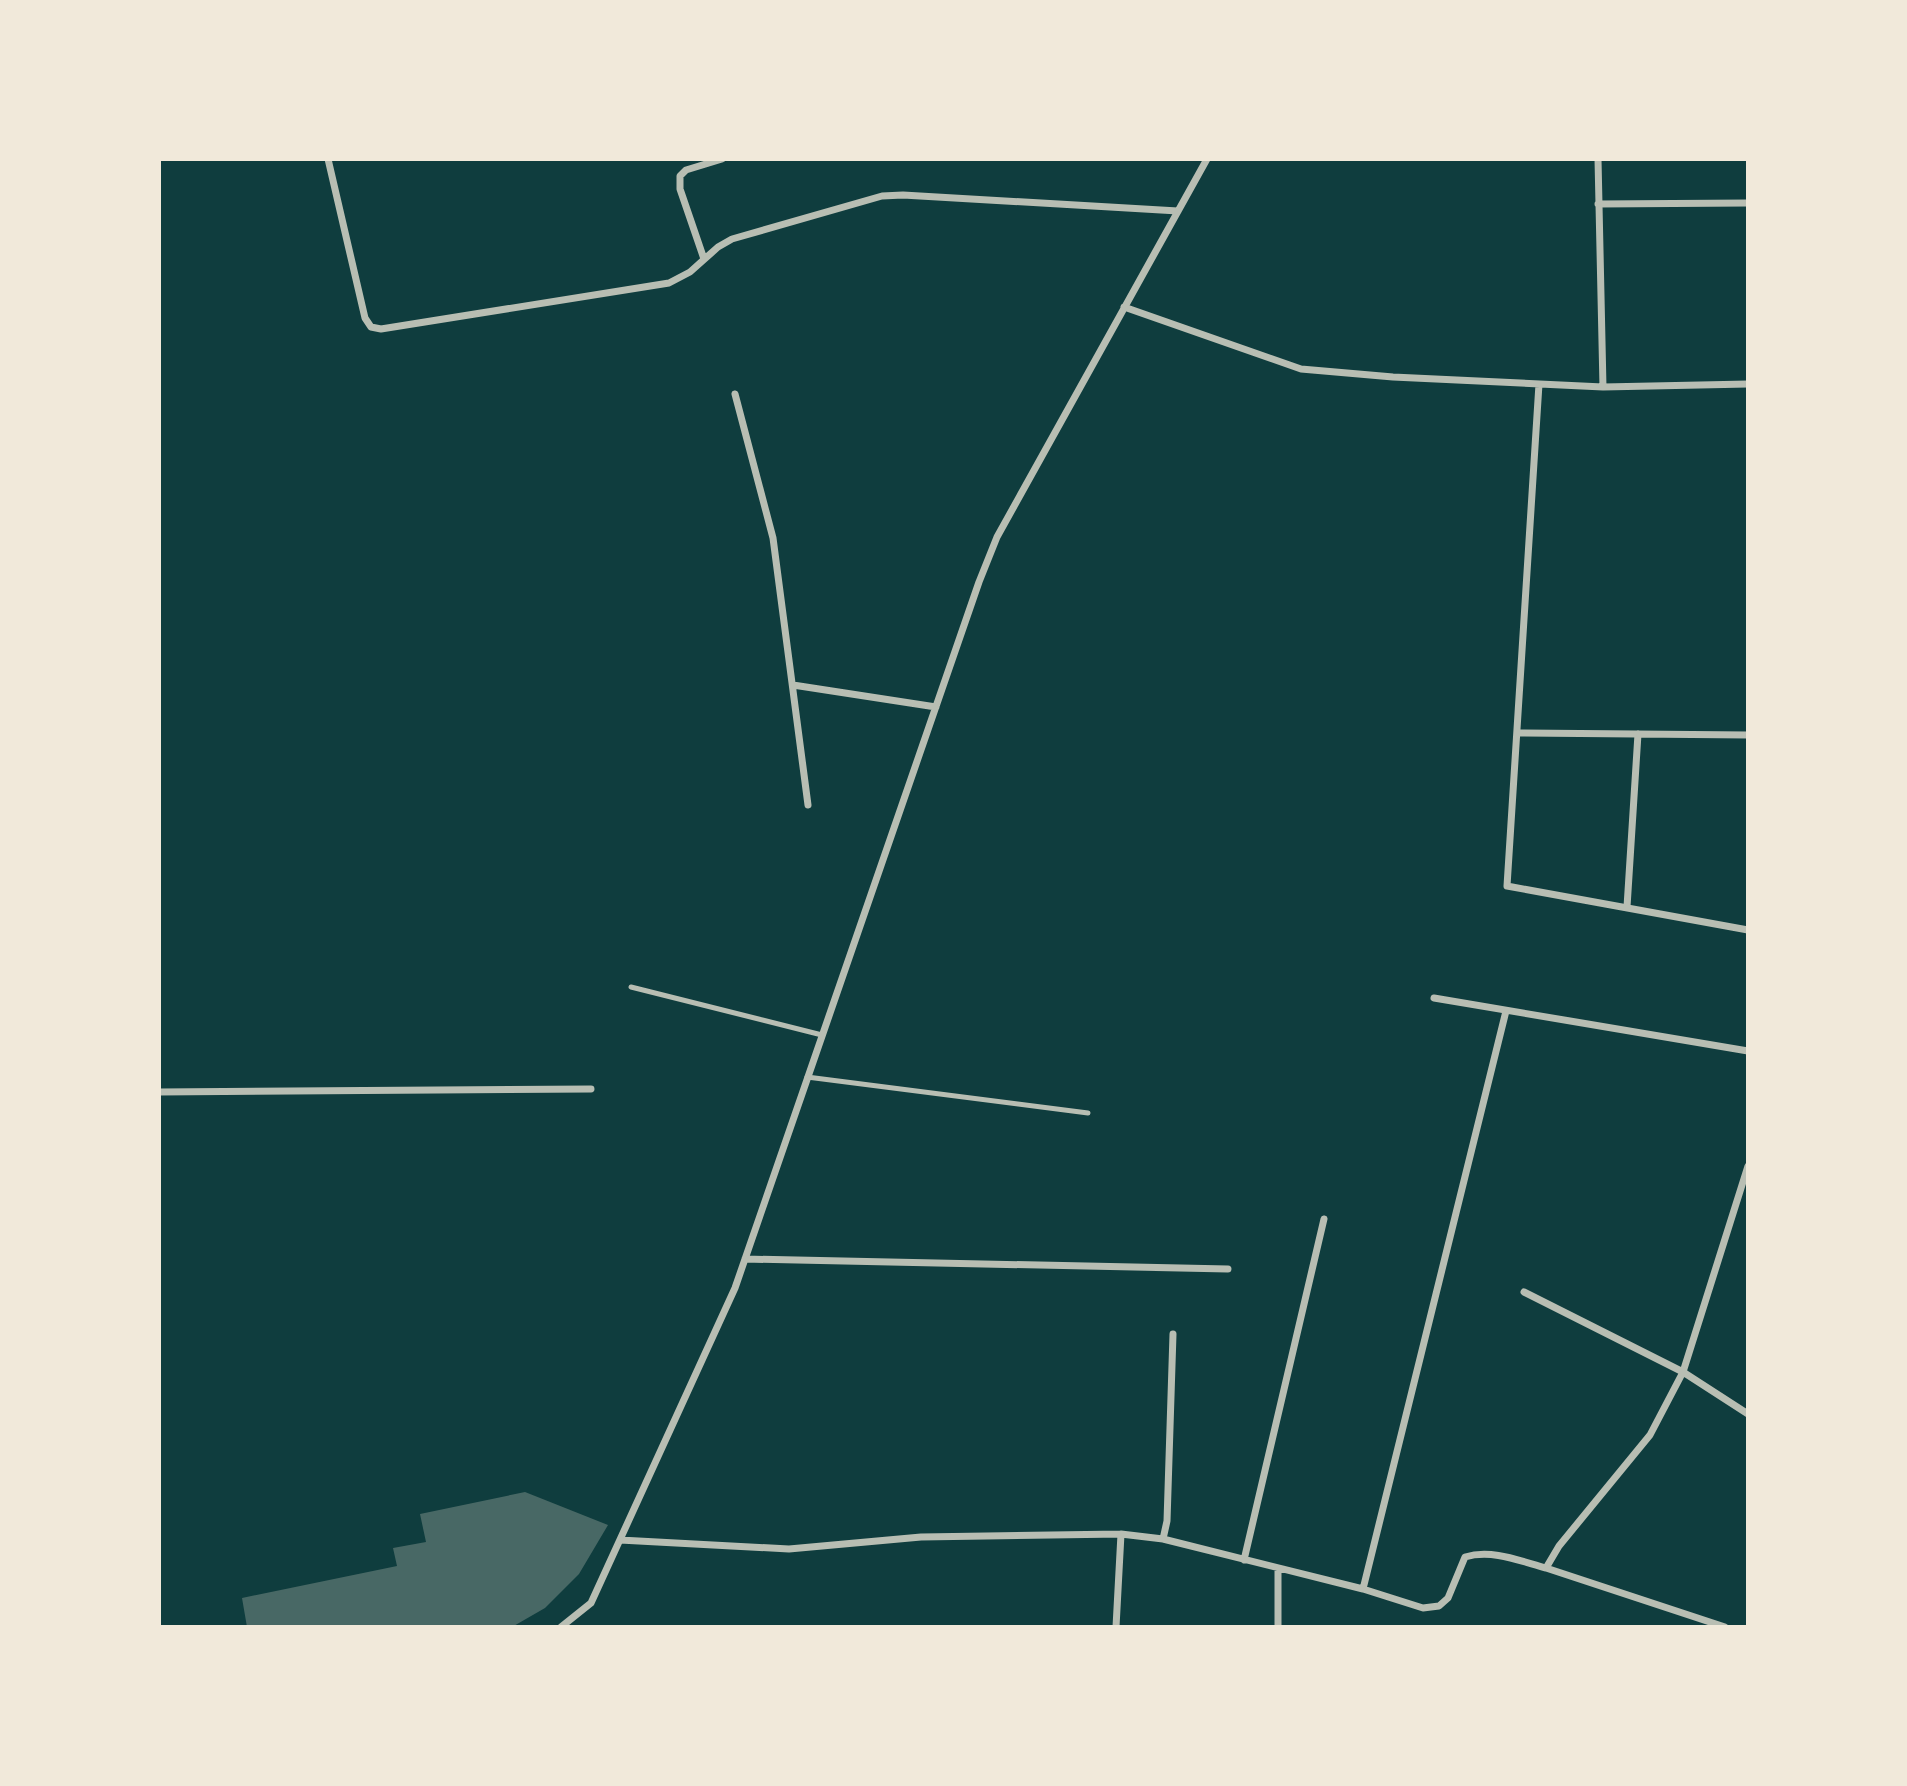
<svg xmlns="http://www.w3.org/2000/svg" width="1907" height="1786" viewBox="0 0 1907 1786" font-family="'Roboto Serif',serif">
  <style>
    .building { fill: #486865 }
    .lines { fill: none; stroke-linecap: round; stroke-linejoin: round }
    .service { stroke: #b8beb3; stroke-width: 5 }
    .minor { stroke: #b8beb3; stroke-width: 7 }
  </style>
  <rect width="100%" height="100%" fill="#0f3d3e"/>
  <!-- building -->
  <path class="building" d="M525,1492l83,33 -29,49 -34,34 -33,19h-265l-5,-29 155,-32 -4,-18 33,-6 -6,-28z"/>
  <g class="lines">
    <!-- service -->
    <path class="service" d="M631,987l191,48
      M807,1077l281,36"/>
    <!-- minor -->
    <path class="minor" d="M328,159l37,159 6,9 10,2 288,-46 21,-11 28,-25 14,-8 150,-43 21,-1 275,16
      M1598,159l5,228
      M1598,204l150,-1
      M704,259l-24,-70v-13l6,-6 36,-11
      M1124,307l177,62 92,8 210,10 145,-3
      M1539,384l-32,502 241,44
      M735,394l38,144 35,267
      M793,685l143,22
      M1518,733l230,2
      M1627,907l11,-173
      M1434,998l314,53
      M159,1092l432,-3
      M745,1259l483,10
      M1524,1292l159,80 65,42
      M1163,1539l200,50 60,19 16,-2 9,-8 17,-41c27,-8 55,4 81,11
      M620,1540l169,9 132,-12 200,-3 42,5 4,-18 6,-187
      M1244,1560l80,-341
      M1278,1569v58
      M1363,1589l143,-578
      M561,1627l30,-24 144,-315 244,-706 18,-45 210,-378
      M1116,1627l5,-93
      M1725,1627l-179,-59 13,-22 91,-111 33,-63 65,-206"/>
  </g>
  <!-- border -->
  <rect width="1907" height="1786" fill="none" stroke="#f1e9da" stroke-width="322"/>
</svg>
